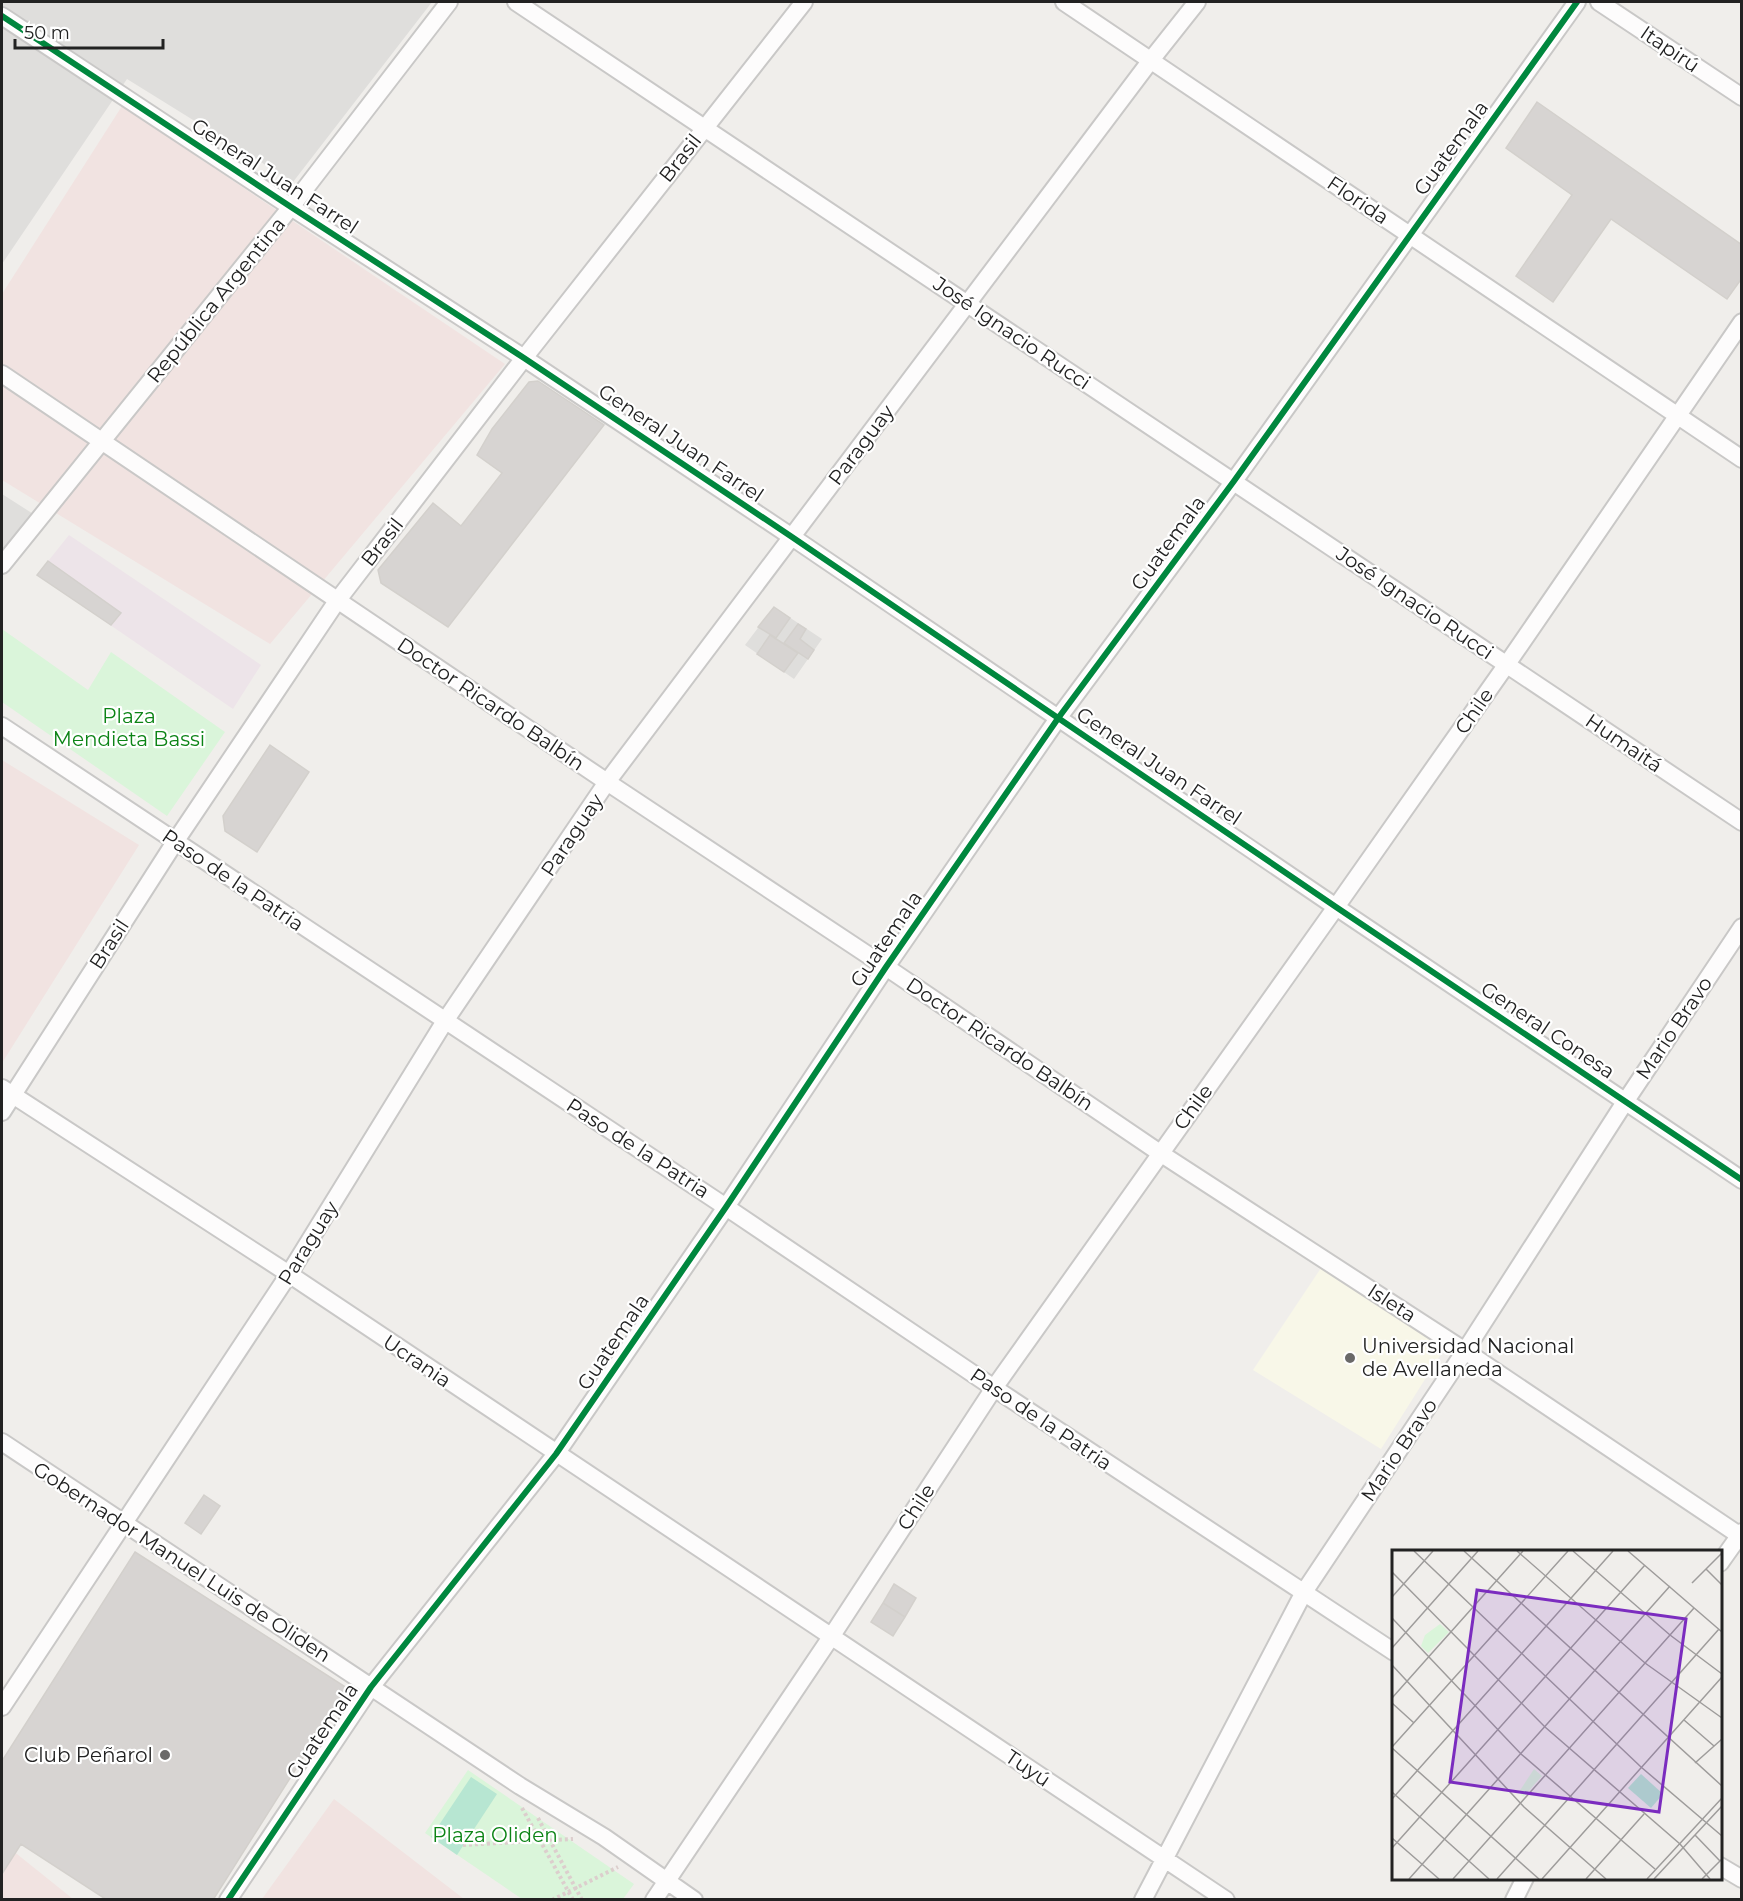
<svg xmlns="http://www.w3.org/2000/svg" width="1743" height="1901" viewBox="0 0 1743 1901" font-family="Montserrat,sans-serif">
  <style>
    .residential { fill: #dfdedc }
    .commercial { fill: #f1e3e1 }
    .industrial { fill: #ede4e9 }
    .education { fill: #f8f7e8 }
    .park { fill: #daf5da }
    .pitch { fill: #b7e6d2 }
    .building { fill: #d7d4d2; stroke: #d3d0cc; stroke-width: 1.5 }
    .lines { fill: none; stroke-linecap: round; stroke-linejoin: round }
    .minor-casing { stroke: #c9c8c7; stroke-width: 20 }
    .path { stroke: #dccecd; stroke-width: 4; stroke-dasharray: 3 3; stroke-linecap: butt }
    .minor { stroke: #fdfcfc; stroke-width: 16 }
    .cycleway-casing { stroke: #fff; stroke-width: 10 }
    .cycleway { stroke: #00873e; stroke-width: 6 }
    .poi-dot { fill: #6a6968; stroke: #fff; stroke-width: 2 }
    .labels { text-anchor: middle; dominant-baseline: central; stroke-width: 4.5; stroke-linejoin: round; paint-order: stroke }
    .street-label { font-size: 20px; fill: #222; stroke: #fff }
    .park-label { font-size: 20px; fill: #0c8416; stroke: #fff }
    .poi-label { font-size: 20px; fill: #222; stroke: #fff; text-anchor: start }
    .inset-road { fill: none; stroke: #9e9c9b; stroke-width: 1.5 }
    .view { fill: #7b2cbf; fill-opacity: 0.15; stroke: #7b2cbf; stroke-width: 3 }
    .inset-edge { fill: none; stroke: #222; stroke-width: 3 }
  </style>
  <rect width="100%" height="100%" fill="#f0eeeb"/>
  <!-- residential -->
  <path class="residential" d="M2,2h430l-139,180 -166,-103 -125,185z
    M2,494l36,23 -36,36z
    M774,607l48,32 -28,40 -49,-34z"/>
  <!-- commercial -->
  <path class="commercial" d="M122,106l383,258 -235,280 -268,-164v-186z
    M2,760l137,85 -137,218z
    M334,1799l130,100h-202z
    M2,1842l71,57h-71z"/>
  <!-- industrial -->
  <path class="industrial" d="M69,535l192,130 -28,44 -196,-134z"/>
  <!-- education -->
  <path class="education" d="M1323,1265l123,81 -65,103 -128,-79z"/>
  <!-- park -->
  <path class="park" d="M2,629l86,61 23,-38 114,80 -58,84 -165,-114z
    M468,1770l166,114 -11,15h-101l-97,-66z"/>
  <!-- pitch -->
  <path class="pitch" d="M471,1777l26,17 -40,61 -26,-18z"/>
  <!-- building -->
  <path class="building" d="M1537,102l205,143v33l-15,21 -116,-80 -58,83 -37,-26 56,-81 -66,-47z
    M538,381l66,44 -156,202 -67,-44 -3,-13 55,-67 28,23 41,-53 -25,-18 15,-26 37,-47z
    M48,561l73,52 -10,12 -74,-50z
    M774,607l16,11 -14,20 -18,-11z
    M798,624l8,5 -6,10 14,11 -6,9 -24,-16z
    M770,635l28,18 -14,19 -27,-18z
    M270,745l39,27 -52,80 -32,-21 -2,-15z
    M204,1495l16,11 -19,28 -16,-11z
    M135,1552l212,136 -134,212h-106l-86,-56 -19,30v-113z
    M894,1584l22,14 -11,19 -22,-14z
    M883,1603l22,14 -12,19 -22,-14z"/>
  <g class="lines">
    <defs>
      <path id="minor" d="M516,2l1226,820
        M1064,2l678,457
        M1599,2l143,95
        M2,16l289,191 233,151 268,179 544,370 406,273
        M2,374l605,408 279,185 274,186 305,198 277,186
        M2,565l289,-358 158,-205
        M2,726l724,481 268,181 400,264
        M2,1088l287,186 937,626
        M2,1112l173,-270 162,-241 187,-243 280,-356
        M2,1442l518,344 84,51 90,63
        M1720,1563l22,-31
        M2,1707l287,-433 156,-253 162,-239 544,-722 46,-58
        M1720,1866l22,13
        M228,1900l143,-213 185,-233 170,-247 160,-240 173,-250 175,-236 343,-479
        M654,1900l177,-263 163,-249 342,-481 171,-243 235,-342
        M1143,1900l161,-308 161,-241 160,-249 117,-175
        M1514,1900l11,-22"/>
    </defs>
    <!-- minor casing -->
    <use href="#minor" class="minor-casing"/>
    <!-- path -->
    <path class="path" d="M522,1808l51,92
      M538,1818l44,82
      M463,1845l110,-6
      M552,1900l66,-33"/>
    <!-- minor -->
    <use href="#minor" class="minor"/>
    <defs>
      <path id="cycleway" d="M2,16l289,191 233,151 268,179 544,370 406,273
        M228,1900l143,-213 185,-233 170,-247 160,-240 173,-250 175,-236 343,-479"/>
    </defs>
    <!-- cycleway casing -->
    <use href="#cycleway" class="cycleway-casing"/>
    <!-- cycleway -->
    <use href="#cycleway" class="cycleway"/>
  </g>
  <!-- markers -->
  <g class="poi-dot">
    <circle cx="1350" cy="1358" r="6"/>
    <circle cx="165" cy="1755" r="6"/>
  </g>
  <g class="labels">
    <!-- street labels -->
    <g class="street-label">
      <text transform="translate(1670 49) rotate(34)">Itapirú</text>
      <text transform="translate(1451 148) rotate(-54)">Guatemala</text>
      <text transform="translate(680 158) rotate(-52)">Brasil</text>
      <text transform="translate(275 176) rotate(33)">General Juan Farrel</text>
      <text transform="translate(1358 200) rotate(34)">Florida</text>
      <text transform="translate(216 300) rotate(-51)">República Argentina</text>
      <text transform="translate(1012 333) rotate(34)">José Ignacio Rucci</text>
      <text transform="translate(681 443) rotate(34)">General Juan Farrel</text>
      <text transform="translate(861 445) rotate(-53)">Paraguay</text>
      <text transform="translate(382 542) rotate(-52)">Brasil</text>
      <text transform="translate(1168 543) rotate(-54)">Guatemala</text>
      <text transform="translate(1415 603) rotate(34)">José Ignacio Rucci</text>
      <text transform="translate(491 704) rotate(34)">Doctor Ricardo Balbín</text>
      <text transform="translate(1474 711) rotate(-55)">Chile</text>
      <text transform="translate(1624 743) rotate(34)">Humaitá</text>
      <text transform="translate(1159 766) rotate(34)">General Juan Farrel</text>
      <text transform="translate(572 835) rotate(-56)">Paraguay</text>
      <text transform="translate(233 880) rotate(34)">Paso de la Patria</text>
      <text transform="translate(886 939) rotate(-56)">Guatemala</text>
      <text transform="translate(109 944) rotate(-57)">Brasil</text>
      <text transform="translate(1674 1028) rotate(-56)">Mario Bravo</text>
      <text transform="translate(1548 1030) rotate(34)">General Conesa</text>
      <text transform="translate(1000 1044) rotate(34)">Doctor Ricardo Balbín</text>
      <text transform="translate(1193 1107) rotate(-54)">Chile</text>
      <text transform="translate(638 1148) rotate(33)">Paso de la Patria</text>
      <text transform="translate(308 1243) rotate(-58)">Paraguay</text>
      <text transform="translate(1392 1303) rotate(33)">Isleta</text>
      <text transform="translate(613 1342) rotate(-56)">Guatemala</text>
      <text transform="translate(417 1361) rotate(34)">Ucrania</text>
      <text transform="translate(1041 1419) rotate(34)">Paso de la Patria</text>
      <text transform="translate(1399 1450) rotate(-56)">Mario Bravo</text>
      <text transform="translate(916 1507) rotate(-57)">Chile</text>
      <text transform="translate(182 1562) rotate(33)">Gobernador Manuel Luis de Oliden</text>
      <text transform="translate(322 1731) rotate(-56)">Guatemala</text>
      <text transform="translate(1028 1768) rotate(34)">Tuyú</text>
    </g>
    <!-- park labels -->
    <g class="park-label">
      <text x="129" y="716">Plaza<tspan x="129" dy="23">Mendieta Bassi</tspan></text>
      <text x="495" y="1835">Plaza Oliden</text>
    </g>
    <!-- poi labels -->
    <g class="poi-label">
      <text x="1362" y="1346">Universidad Nacional<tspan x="1362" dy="23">de Avellaneda</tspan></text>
      <text x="153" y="1755" text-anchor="end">Club Peñarol</text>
    </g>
  </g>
  <!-- overview -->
  <g transform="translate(1392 1550)">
    <rect width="330" height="330" fill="#f0eeeb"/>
    <path d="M48,74l9,8 -21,21 -7,-7 4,-11zM142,219l8,7 -19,21 -4,-5z" fill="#daf5da"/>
    <path d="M249,224l22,20 -12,14 -23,-20z" fill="#b7e6d2"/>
    <path class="inset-road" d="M22,1l227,216 81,69M72,1l258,235M125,1l128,112 77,55M181,1l97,84 52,39M236,1l94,81M314,19l16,16M0,22l153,155 135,117 30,35M300,33l30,-30M0,47l41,-46M0,68l129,136 134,115M0,98l86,-97M0,115l132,142 82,72M0,148l131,-147M0,153l22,20M292,170l30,26M0,197l176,-196M0,198l147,131M303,213l27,-24M0,242l97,87M0,249l221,-248M303,285l25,26M0,288l47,41M0,298l253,-283M17,329l261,-293M61,329l241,-271M105,329l222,-250M150,329l180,-202M194,329l58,-65M255,329l75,-81M262,329l68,-73M310,329l20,-20"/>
    <path class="view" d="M85,40l209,29 -27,193 -209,-30z"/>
    <rect width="330" height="330" class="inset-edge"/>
  </g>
  <!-- border -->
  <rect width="1743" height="1901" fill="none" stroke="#222222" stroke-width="6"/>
  <!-- scale -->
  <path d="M15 39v9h148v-9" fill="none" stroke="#222222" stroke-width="3"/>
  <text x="24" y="39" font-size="18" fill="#222222" stroke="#ffffff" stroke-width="4.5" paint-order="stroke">50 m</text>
</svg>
